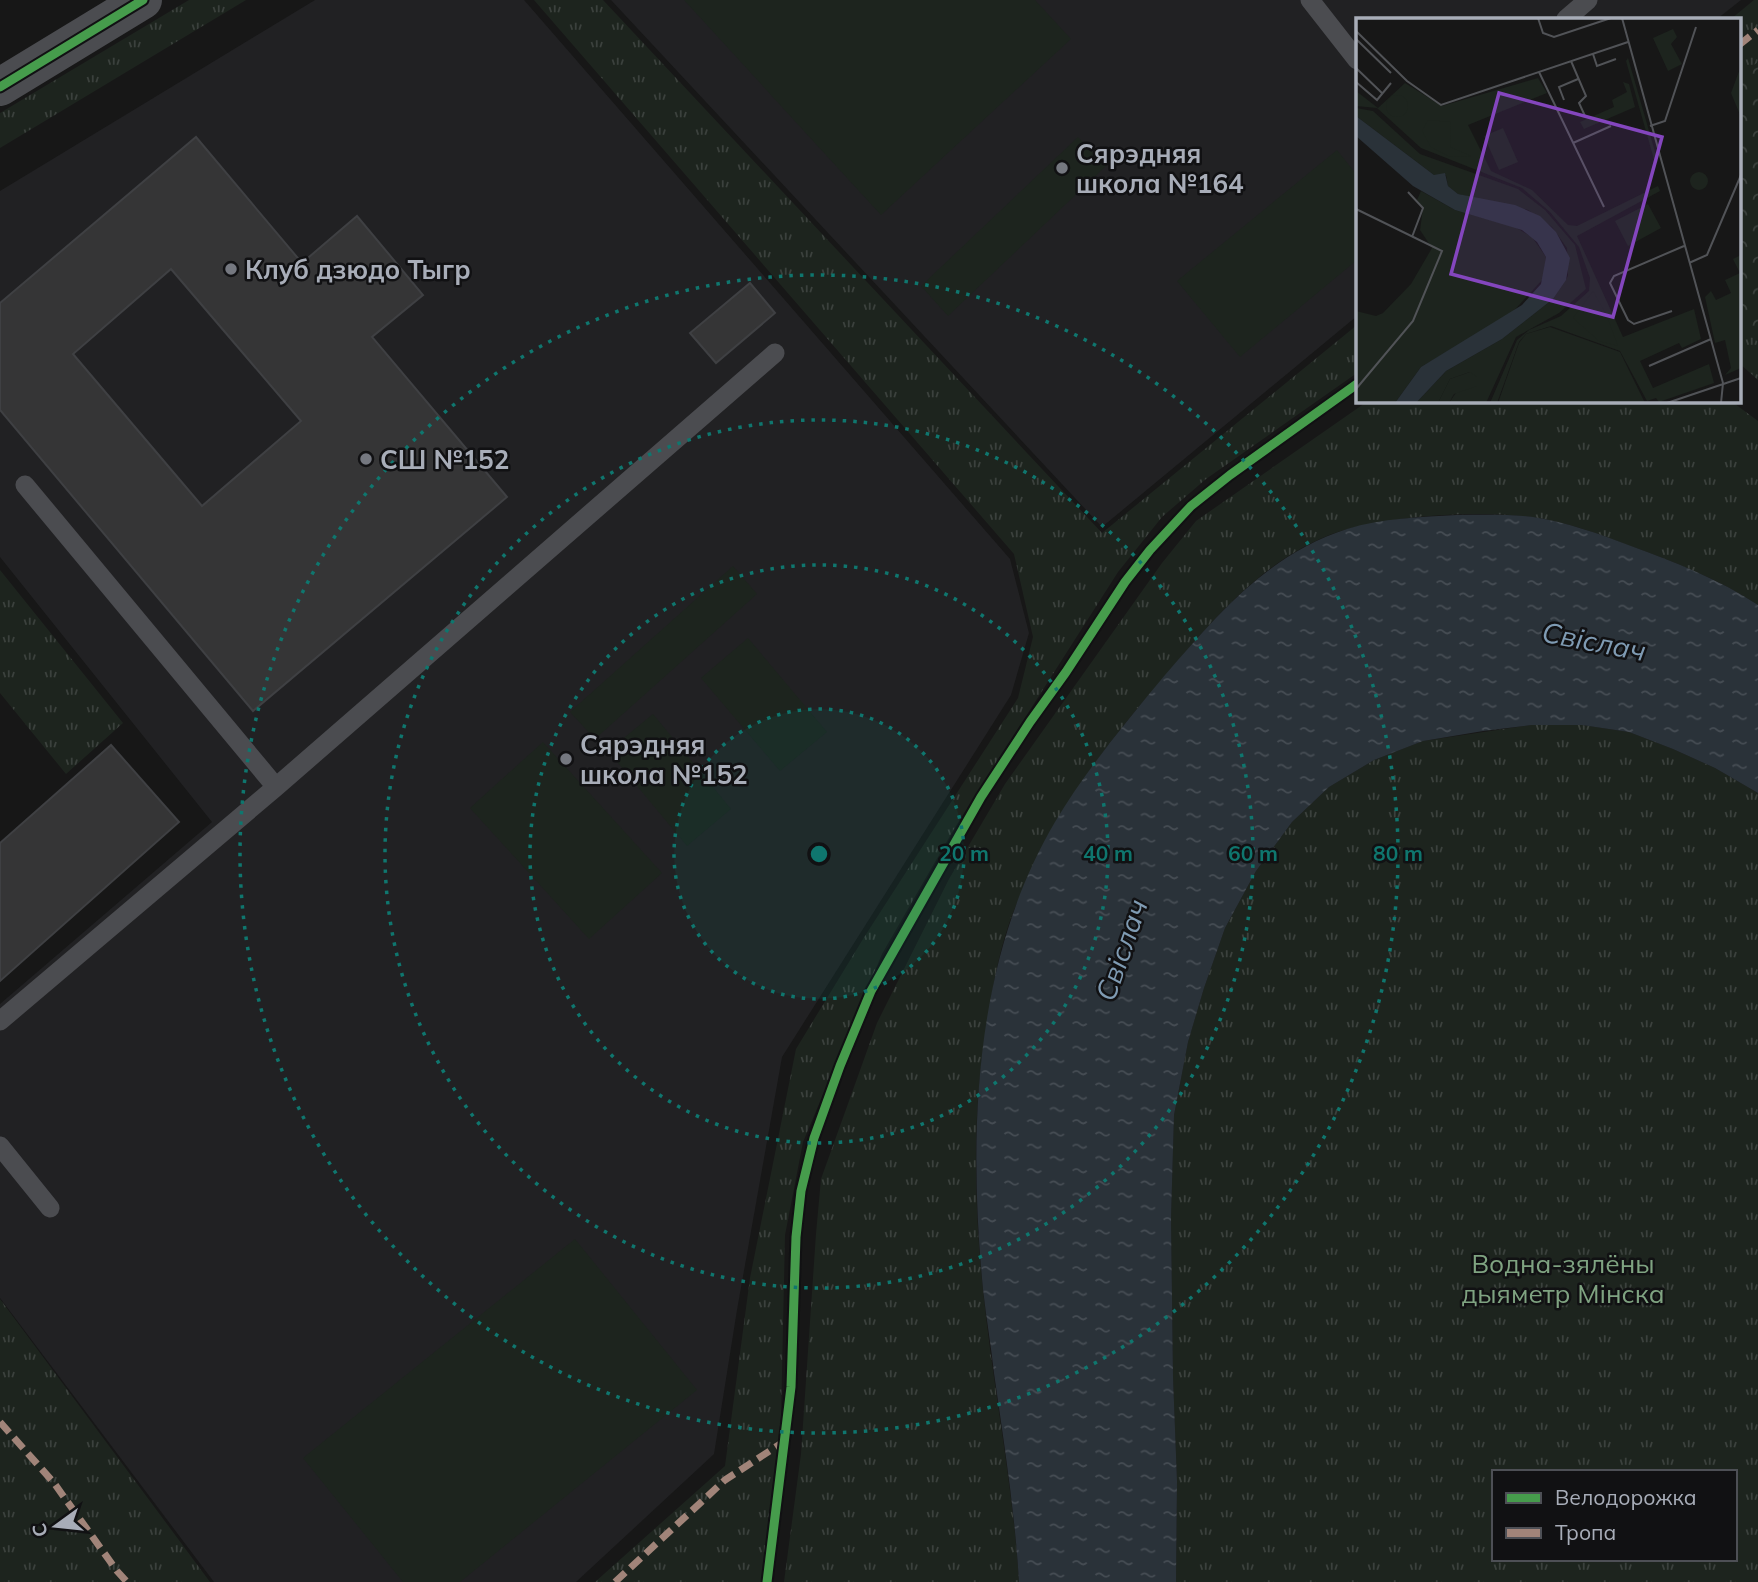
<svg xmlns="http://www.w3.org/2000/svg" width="1758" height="1582" viewBox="0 0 1758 1582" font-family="Mulish,sans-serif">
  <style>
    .built { fill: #212123 }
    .grass { fill: url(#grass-tufts); fill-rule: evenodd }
    .forest { fill: url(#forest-crowns) }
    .garden { fill: #1d241e }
    .water { fill: url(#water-ripples) }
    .building { fill: #353536; stroke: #3f4043; stroke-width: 2; fill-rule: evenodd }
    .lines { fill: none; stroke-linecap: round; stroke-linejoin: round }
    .service { stroke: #4b4c50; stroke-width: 19 }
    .minor { stroke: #4b4c50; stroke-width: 38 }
    .quiet { stroke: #a18479; stroke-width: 7; stroke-dasharray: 14 7; stroke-linecap: butt }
    .cycleway-casing { stroke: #111113; stroke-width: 13 }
    .cycleway { stroke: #469c4c; stroke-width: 9 }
    .ring { fill: none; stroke: #0f766e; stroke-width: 3.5; stroke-dasharray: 3.5 7 }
    .poi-dot { fill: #757880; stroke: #111113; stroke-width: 2.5 }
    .labels { text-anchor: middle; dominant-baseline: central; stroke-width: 5; stroke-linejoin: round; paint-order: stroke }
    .poi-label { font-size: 26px; font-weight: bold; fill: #a8adb8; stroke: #111113; text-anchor: start }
    .park-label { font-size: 26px; fill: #7fa381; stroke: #111113 }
    .water-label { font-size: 28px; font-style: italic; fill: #7f9bb3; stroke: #111113 }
    .inset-road { fill: none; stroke: #515357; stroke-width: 2 }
    .view { fill: #8446be; fill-opacity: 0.15; stroke: #8446be; stroke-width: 3.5 }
    .inset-edge { fill: none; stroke: #a8adb8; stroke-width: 3.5 }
    .centre { fill: #0f766e; stroke: #111113; stroke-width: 3.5 }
    .ring-label { font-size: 21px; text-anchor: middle; font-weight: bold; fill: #0f766e; stroke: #111113; stroke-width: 5; stroke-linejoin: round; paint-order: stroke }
  </style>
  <defs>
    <pattern id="grass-tufts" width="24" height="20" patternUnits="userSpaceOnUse" patternTransform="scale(1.75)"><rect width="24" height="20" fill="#1d241e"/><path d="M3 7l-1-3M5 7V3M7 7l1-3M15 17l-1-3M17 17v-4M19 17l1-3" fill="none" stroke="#3b413d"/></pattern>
    <pattern id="forest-crowns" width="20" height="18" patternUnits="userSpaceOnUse" patternTransform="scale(1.75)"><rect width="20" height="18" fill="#1d241e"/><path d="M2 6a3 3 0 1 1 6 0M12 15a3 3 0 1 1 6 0" fill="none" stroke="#3b413d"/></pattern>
    <pattern id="water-ripples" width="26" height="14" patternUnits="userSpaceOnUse" patternTransform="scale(1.75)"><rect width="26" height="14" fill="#2a3239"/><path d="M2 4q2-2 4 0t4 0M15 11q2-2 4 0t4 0" fill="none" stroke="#464d54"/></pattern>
  </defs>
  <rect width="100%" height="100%" fill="#171717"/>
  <!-- built -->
  <path class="built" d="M315,0h209l486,559 19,74 -18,62 -229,362 -45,253 -23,144 -138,128h-362l-214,-284v-294l212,-182 -212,-265v-366z
    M611,0h1130l-24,19h-360v297l-255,211z"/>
  <!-- grass -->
  <path class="grass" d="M189,0h57l-246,148v-35z
    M534,0h69l499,533 255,-208v48l-151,106 -44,38 -44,55 -164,257 -72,125 -79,188 -18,93 -4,182 -20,165h-166l130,-116 25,-188 46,-229 67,-110 155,-241 15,-61 -19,-83z
    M1754,0h4v380l-19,-17v-344h-8z
    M1368,401h363l27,20v184c-41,-27 -88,-45 -133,-61 -31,-12 -62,-23 -94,-27 -43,-5 -88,-3 -131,2 -24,4 -48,7 -71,16 -71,29 -118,87 -166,143 -26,31 -53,62 -75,96 -17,25 -29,53 -43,79 -10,19 -23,38 -31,57 -15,38 -22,80 -28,120 -14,85 -12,174 -3,260 10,98 30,194 36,292h-235l17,-128 15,-220 5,-55 56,-156 72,-144 56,-95 157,-221 34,-42z
    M0,570l123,153 -57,51 -66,-81z
    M1531,725h51l47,7 44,17 42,19 43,25v789h-582l1,-101 -4,-104 -2,-159 3,-103 14,-73 16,-54 21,-60 31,-57 36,-49 37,-35 45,-27 49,-19zM1494,1472h241v87h-241z
    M0,1299l210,283h-210z"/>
  <!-- forest -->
  <path class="forest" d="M1758,62v280l-19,-17v-248z"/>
  <!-- garden -->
  <path class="garden" d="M684,0h351l36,39 -190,176z
    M1078,137l28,29 -158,150 -27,-30z
    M1337,150l20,25v85l-117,97 -63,-76z
    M733,566l24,28 -162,145 -25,-27z
    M748,638l79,94 -47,39 -79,-93z
    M653,714l78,95 -44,37 -79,-95z
    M543,742l119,131 -73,66 -119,-131z
    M575,1239l122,151 -237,192h-57l-100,-124z"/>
  <!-- water -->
  <path class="water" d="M1457,515c25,0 51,-1 76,2 34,5 66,17 98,29 43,16 88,33 127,59v188l-43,-25 -42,-19 -44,-17 -47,-7h-51l-48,6 -60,10 -49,19 -45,27 -37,35 -36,49 -31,57 -21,60 -16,54 -14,73 -3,103 2,159 4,104 -1,101h-157c-4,-70 -15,-139 -25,-209 -3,-28 -8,-56 -11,-84 -15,-156 -10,-328 72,-467 31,-52 71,-100 110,-147 52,-60 103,-121 182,-146 35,-11 74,-12 110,-14z"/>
  <!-- building -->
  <path class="building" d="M196,137l106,126 55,-47 66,79 -51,42 135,160 -254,214 -253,-301v-107zM171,269l130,152 -99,85 -129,-152z
    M750,283l25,30 -59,50 -26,-30z
    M111,745l68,77 -179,159v-138z"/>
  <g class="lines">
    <!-- service -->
    <path class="service" d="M1310,0l47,60
      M1566,19l22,-19
      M25,485l251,302
      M0,1021l276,-234 499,-434
      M0,1146l50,62"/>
    <!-- minor -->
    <path class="minor" d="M0,87l143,-87"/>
    <!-- quiet -->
    <path class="quiet" d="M1739,45l19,-15
      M0,1422l54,61 63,88 10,11
      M615,1582l110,-102 60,-39"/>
    <defs>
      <path id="cycleway" d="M0,87l143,-87
        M767,1582l24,-195 5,-150 5,-46 13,-53 26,-72 31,-75 110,-194 49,-75 36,-50 59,-90 25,-32 41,-44 39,-31 127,-91"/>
    </defs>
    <!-- cycleway casing -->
    <use href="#cycleway" class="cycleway-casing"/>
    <!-- cycleway -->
    <use href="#cycleway" class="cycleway"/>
  </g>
  <!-- distance rings -->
  <circle cx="819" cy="854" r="145" fill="#0f766e" fill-opacity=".12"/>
  <g class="ring">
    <circle cx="819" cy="854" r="145"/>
    <circle cx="819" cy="854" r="289"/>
    <circle cx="819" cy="854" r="434"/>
    <circle cx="819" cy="854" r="579"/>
  </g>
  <!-- markers -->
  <g class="poi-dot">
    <circle cx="1062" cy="168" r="7"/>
    <circle cx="231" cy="269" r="7"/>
    <circle cx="366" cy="459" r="7"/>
    <circle cx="566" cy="759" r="7"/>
  </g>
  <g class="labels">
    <!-- poi labels -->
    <g class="poi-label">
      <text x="1076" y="153">Сярэдняя<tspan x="1076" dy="30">школа №164</tspan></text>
      <text x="245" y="269">Клуб дзюдо Тыгр</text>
      <text x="380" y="459">СШ №152</text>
      <text x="580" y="744">Сярэдняя<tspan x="580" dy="30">школа №152</tspan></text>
    </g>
    <!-- park labels -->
    <g class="park-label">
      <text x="1563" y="1263">Водна-зялёны<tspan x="1563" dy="30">дыяметр Мінска</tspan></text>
    </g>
    <!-- water labels -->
    <g class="water-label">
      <text transform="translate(1594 641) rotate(11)">Свіслач</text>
      <text transform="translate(1121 950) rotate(-71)">Свіслач</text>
    </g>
  </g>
  <!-- overview -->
  <g transform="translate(1356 18)">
    <rect width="385" height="385" fill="#171717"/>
    <path d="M317,11l4,8 -6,7 11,20 -14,7 -15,-33zM272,40l30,104 -3,1 -29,-102zM182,60l9,15 -79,32 23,46 41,19 36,35 9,1 81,-40 2,5 -83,45 46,101 71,-28 7,30 -19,9 -3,-5 -39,18 13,27 56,-24 5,19 -55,19 -3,-4 -9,3 -27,-50 -69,-25 -25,8 -7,8 -22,61h-7l27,-63 12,-10 32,-14 28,-25 1,-13 -11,-31 -29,-35 -28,-24 -101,-40 -44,-40 -21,-2v-15l22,17 27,-25 37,23zM267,64l6,2 6,23 -51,22 -4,-7 34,-15 -2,-7 15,-8zM0,90l17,3 47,43 98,35 27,21 30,35 11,44 -27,24 -43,24 -30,66h-37l21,-31 -20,7 -12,24h-22l30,-32 56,-32 51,-40 15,-23 -1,-28 -15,-21 -24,-17 -70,-16 -10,-8 -2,-11h-12l-78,-59zM334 163a9 9 0 1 1 18 0a9 9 0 1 1-18 0ZM65,173l34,19 60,17 17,10 14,20 -3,22 -35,38 -87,50 -26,36h-39v-92l20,5 7,-3 28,-29 21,-36 -12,-18 3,-22 -6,-8zM385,237v113l-16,7 6,-7 -6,-28 -10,3 -10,-46 6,-6 5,9 15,-7 -6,-13 15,-7 -7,-14z" fill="#1d241e"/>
    <path d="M385,48v51l-10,-24zM30 88a11 11 0 1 1 22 0a11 11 0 1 1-22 0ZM72,102l23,2 -1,25 21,9 -21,1 -19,-10 -9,-16zM237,273l13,23 12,32 -19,-5 -26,-23zM114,354l7,5v9l-23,8 -5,9h-11l12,-24z" fill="#1d241e"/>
    <path d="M147,110l15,34 -19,8 -15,-34zM292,186l13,24 -33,18 -13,-25zM194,309l70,25 25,51h-147l21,-60 7,-9z" fill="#1d241e"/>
    <path d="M0,98l78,59 11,-2 3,13 10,8 57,11 25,11 16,16 14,26 -4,22 -13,19 -51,40 -56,32 -30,32h-21l26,-36 101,-62 19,-21 5,-27 -9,-15 -15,-12 -67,-20 -42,-24 -57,-50z" fill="#2a3239"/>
    <path class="inset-road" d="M182,0l5,15 11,4 57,-19M266,0l101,365 -2,20M0,13l51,50 34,24 187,-63M0,21l35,34M237,36l4,12 19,-7M215,43l15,35 -7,7 6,13M0,50l27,26M183,54l65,135M0,64l21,18 14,-17M208,82l-5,-13 19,-8M294,108l15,-5 31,-94M217,125l38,-17M52,174l15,16 -11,29M0,191l86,42 -29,70 -57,68M333,245l18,-8 34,-80M316,293l-38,13 -6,-4 -18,-37 4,-7 70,-30M293,348l62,-27M311,385l74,-25"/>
    <path class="view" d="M143,75l163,44 -49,180 -162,-43z"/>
    <rect width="385" height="385" class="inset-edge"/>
  </g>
  <circle cx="819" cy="854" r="10" class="centre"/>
  <g class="ring-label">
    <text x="964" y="861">20 m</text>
    <text x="1108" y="861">40 m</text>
    <text x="1253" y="861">60 m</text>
    <text x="1398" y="861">80 m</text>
  </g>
  <!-- legend -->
  <rect x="1492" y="1470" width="245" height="91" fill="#111113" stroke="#4d4f55" stroke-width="2"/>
  <rect x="1506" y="1493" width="35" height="10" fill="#469c4c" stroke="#4d4f55" stroke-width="2"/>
  <text x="1555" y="1505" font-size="21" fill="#a8adb8">Велодорожка</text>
  <rect x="1506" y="1528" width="35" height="10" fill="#a18479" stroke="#4d4f55" stroke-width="2"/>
  <text x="1555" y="1540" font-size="21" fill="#a8adb8">Тропа</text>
  <!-- north arrow -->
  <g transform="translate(56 1526) rotate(255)" stroke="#111113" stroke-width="5" paint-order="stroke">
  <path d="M0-5L12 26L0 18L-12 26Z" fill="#a8adb8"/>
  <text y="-10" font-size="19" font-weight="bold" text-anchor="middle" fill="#a8adb8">С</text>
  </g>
</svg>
